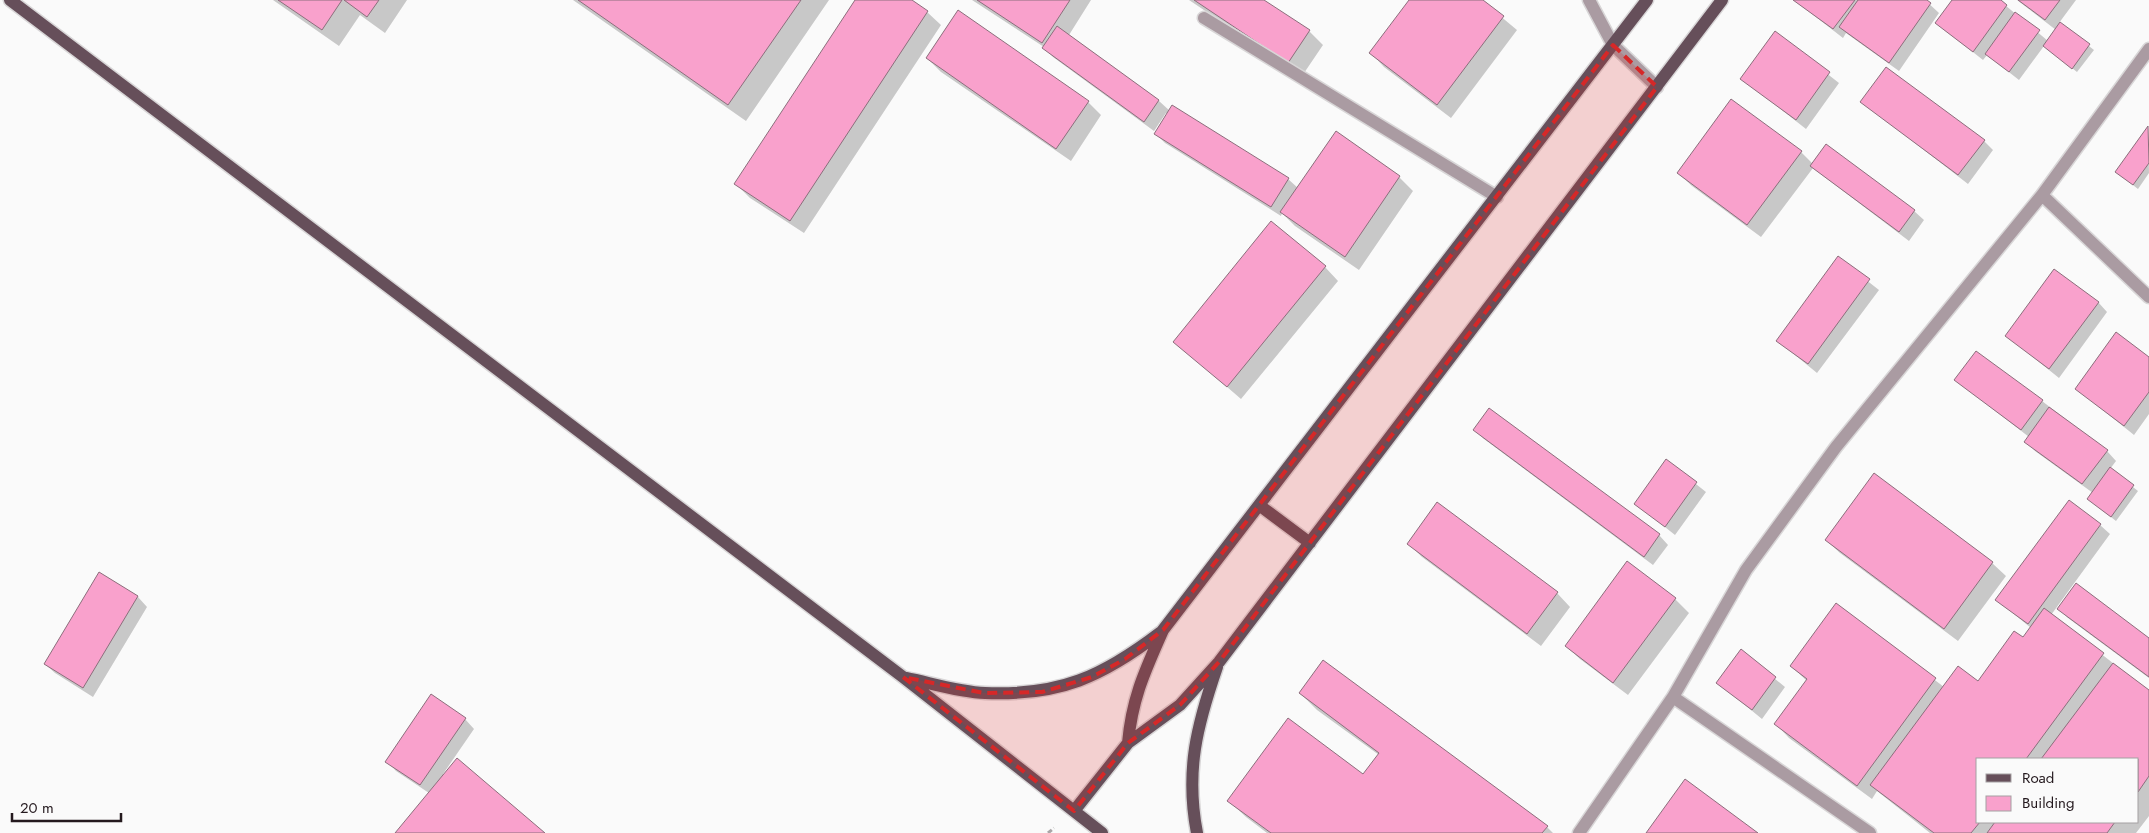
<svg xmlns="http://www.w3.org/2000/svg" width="2149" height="833" viewBox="0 0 2149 833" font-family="Jost,sans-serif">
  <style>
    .shadow { fill: #0003; fill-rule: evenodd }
    .building { fill: #f9a1cc; stroke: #8c6e7c }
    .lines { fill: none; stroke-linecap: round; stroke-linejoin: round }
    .minor-casing { stroke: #d8d6d7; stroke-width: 15 }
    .major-casing { stroke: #d8d6d7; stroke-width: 15 }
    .path { stroke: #a9a5a7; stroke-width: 3; stroke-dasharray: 5 2.5; stroke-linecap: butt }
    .minor { stroke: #aa9ba2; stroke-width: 12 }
    .major { stroke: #664f5a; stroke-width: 12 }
    .marked { fill: #d62828; fill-opacity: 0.2; stroke: #d62828; stroke-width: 4; stroke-dasharray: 10 6; stroke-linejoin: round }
  </style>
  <rect width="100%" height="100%" fill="#fafafa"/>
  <!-- shadow -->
  <path class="shadow" d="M273,0h134l-22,33 -25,-18 -21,31z
    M573,0h256l-83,121z
    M857,0h52l18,12 14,13 -137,208 -54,-35 -14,-14z
    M972,0h119l-22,35 90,66 11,10 118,68 10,9 38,-55 63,44 14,14 -54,79 -64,-44 -13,-13 -1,3 -116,-73 -9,-9 12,-20 -2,-1 -12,18 -101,-74 -9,-10z
    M1189,0h73l47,31 14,14 -21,31z
    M1411,0h70l36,30 -66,88 -67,-51 -13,-14z
    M1794,0h131l14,13 -40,58 -53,-38 -3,5z
    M1953,0h46l49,41 8,-11 -39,-30h59l-17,23 35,27 -17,22 -33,-26 -25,34 -32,-25 -4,5 -47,-37z
    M1775,33l64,50 -33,46 -65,-51z
    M927,58l161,44 13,13 -30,46 -130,-89z
    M1862,102l122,39 9,9 -25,34z
    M2148,128l1,45 -11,16 -22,-17z
    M1801,152l12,12 101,47 10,9 -15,21 -96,-73 -52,69 -69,-51 -14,-13z
    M1838,258l41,32 -62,83 -39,-32z
    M1325,267l13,14 -97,118 -66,-57z
    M2098,302l9,10 -48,66 -52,-42z
    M2149,358v56l-15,21 -57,-46z
    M1956,380l86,21 65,50 9,10 -6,8 28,22 -22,30 -23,-18v-10l-58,-42 -9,-10 3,-4z
    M1475,430l184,105 9,10 -15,20 -169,-126z
    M1667,461l39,31 -31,43 -39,-31z
    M1874,475l118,88 14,13 -48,65 -118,-88 -14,-13z
    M2100,525l10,9 -59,81 98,76v125l-13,17h-206l-53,-42 -5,8 -83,-61 -13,-14 31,-43 -16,-15 45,-61 108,82 34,-4 45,-44 8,-11 -34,-28zM1978,759h160v63h-160z
    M1409,544l148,49 13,14 -29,39 -119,-89z
    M100,574l38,23 9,10 -54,90 -38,-24 -10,-9z
    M1675,599l14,14 -61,82 -48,-36 -14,-13z
    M2059,609l90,31v38l-81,-60z
    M1741,651l44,36 -23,32 -44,-36z
    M1300,693l247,134 6,6h-286l-21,-16 -17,-16 135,-25 15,-21 -62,-45z
    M465,719l9,10 -31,45 100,59h-147l33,-40 -33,-22 -9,-10z"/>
  <!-- building -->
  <path class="building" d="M278,0h64l-20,30z
    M344,0h35l-12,17z
    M578,0h223l-73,105z
    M855,0h57l16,11 -138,210 -56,-37z
    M977,0h93l-28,43z
    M1194,0h70l46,30 -22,33z
    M1409,0h74l21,16 -67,89 -68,-52z
    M1793,0h62l-22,29z
    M1858,0h69l4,3 -42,60 -50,-36z
    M1952,0h49l6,5 -34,47 -38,-29z
    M2018,0h42l-15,20z
    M958,10l131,91 -33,48 -130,-91z
    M2015,12l25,18 -31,42 -24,-18z
    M2060,22l30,22 -18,25 -29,-23z
    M1057,26l102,74 -15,22 -102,-74z
    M1775,31l55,41 -34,48 -56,-41z
    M1886,67l99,73 -27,35 -98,-73z
    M1731,99l71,52 -55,74 -70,-52z
    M1172,105l117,73 -18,29 -117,-73z
    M2148,126l1,37 -16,22 -18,-13z
    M1336,131l64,45 -55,81 -65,-45z
    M1826,144l89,66 -16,22 -89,-66z
    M1271,221l55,45 -99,121 -54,-45z
    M1838,256l32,23 -62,85 -32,-23z
    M2054,269l45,33 -50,67 -44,-33z
    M2116,332l33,25v35l-25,34 -49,-37z
    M1976,351l67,49 -22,30 -67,-50z
    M2049,407l59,43 -26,34 -58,-42z
    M1489,408l171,126 -16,23 -171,-127z
    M1666,459l31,23 -32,45 -31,-23z
    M2110,467l24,18 -23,32 -24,-18z
    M1874,473l119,89 -49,67 -119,-89z
    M2069,500l32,24 -73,100 -33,-24z
    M1437,502l121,90 -31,42 -120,-90z
    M1627,561l49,37 -63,85 -48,-37z
    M99,572l39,24 -55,92 -39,-24z
    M2076,583l73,55v39l-92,-68z
    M1836,603l100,75 -79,108 -83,-62 33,-45 -17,-13z
    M2044,608l60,45 -78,106h-48v63h2l-9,11h-37l-64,-48 88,-119 20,15 36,-50 9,6z
    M1741,649l35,28 -24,33 -36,-27z
    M1323,660l225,166 -6,7h-271l-44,-32 61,-83 75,56 16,-21 -80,-60z
    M2113,663l36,27v86l-11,16v-33h-97z
    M431,694l35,24 -46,67 -35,-23z
    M457,758l88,75h-150z
    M1685,779l73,54h-112z
    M1995,822h120l-8,11h-120z"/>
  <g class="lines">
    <defs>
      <path id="minor" d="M1589,0l24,45 44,42
        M1204,18l293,179
        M2042,195l107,102
        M1673,697l197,136
        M1579,833l94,-136 73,-127 90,-123 206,-252 107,-146"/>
      <path id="major" d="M10,0l893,677 199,156
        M1259,505l51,38
        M906,678c25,5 53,14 79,15 75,3 117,-16 176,-61
        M1128,743c4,-45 17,-72 35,-113l484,-630
        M1074,811l54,-68 52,-38 39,-43 503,-662
        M1197,833c-12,-62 0,-108 20,-166"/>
    </defs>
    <!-- minor casing -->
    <use href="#minor" class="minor-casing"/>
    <!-- major casing -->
    <use href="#major" class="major-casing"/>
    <!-- path -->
    <path class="path" d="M1048,833l6,-5"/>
    <!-- minor -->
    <use href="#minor" class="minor"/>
    <!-- major -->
    <use href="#major" class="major"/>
  </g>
  <!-- marked area -->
  <path class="marked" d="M1613,45l44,42 -438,575 -39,43 -52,38 -54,68 -171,-134 81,16 58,-1 50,-15 33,-18 38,-29z"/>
  <!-- legend -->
  <rect x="1976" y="758" width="162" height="65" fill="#fafafa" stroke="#a4a0a2"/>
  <rect x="1986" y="774" width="25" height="8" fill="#664f5a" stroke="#a4a0a2"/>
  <text x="2022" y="783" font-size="15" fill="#24191e">Road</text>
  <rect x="1986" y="796" width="25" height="15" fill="#f9a1cc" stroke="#a4a0a2"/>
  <text x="2022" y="808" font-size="15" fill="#24191e">Building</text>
  <!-- scale -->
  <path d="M12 813v8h109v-8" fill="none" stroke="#24191e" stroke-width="2.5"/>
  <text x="20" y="813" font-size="15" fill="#24191e" stroke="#fafafa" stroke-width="4" paint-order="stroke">20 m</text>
</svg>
